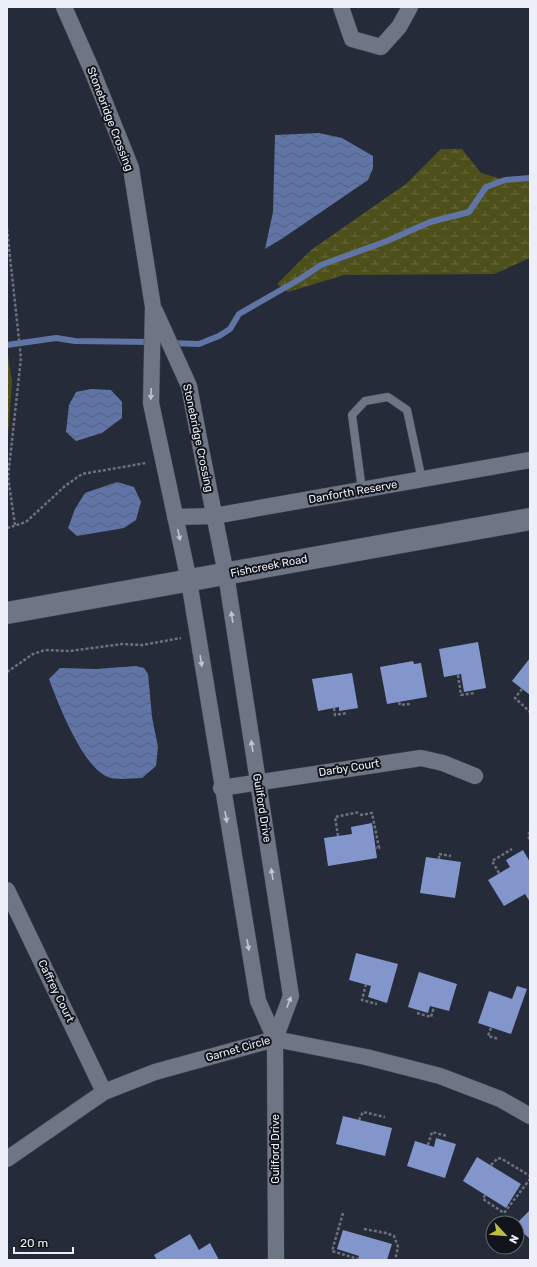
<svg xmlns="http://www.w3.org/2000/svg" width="537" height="1267" viewBox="0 0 537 1267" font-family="Rubik,sans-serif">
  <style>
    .wetland { fill: url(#wetland-marsh) }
    .water { fill: url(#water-waves) }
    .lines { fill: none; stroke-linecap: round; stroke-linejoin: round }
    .stream { stroke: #6174a6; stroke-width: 6 }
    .building { fill: #8296cb }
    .service-casing { stroke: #444854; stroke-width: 9 }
    .minor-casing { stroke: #444854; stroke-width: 17 }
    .secondary-casing { stroke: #444854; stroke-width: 23 }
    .path { stroke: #6d717e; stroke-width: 2.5; stroke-dasharray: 3 2; stroke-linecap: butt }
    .service { stroke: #6e7585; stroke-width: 8 }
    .minor { stroke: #6e7585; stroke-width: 16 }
    .secondary { stroke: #6e7585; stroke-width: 22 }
    .oneway { fill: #c0c4d0 }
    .labels { text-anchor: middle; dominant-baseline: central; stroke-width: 4; stroke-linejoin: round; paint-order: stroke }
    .street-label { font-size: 11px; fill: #eceff9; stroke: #11141a }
  </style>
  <defs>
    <pattern id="wetland-marsh" width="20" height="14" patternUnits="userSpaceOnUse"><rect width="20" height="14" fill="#4e501b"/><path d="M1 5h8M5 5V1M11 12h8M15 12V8" fill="none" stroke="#686a3d"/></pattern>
    <pattern id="water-waves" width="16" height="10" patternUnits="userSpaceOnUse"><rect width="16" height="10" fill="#6174a6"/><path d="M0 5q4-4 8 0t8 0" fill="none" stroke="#55607d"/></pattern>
  </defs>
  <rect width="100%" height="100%" fill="#262b39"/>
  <!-- wetland -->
  <path class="wetland" d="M441,149h21l19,24 24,7 25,-3v81l-36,16 -150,1 -56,17 -11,-8 34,-34 95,-66z
    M7,349l5,33 -5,66z"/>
  <!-- water -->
  <path class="water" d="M319,133l23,5 31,18v12l-5,12 -85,58 -18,11 8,-37 2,-77z
    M91,389l20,1 11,12v16l-20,15 -26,8 -10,-9 3,-27 7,-13z
    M117,482l17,5 7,15 -5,18 -12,8 -47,8 -9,-8 7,-19 10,-16z
    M136,666l8,2 4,6 4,43 6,30 -2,19 -14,12c-10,0 -22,2 -31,0 -27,-6 -53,-75 -62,-99l11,-11 36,1z"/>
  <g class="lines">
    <!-- stream -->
    <path class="stream" d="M170,343l29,1 20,-8 11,-7 9,-15 61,-35 21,-14 66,-24 43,-19 39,-10 17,-25 19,-7 25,-2
      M7,345l49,-7 19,3 76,1"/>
  </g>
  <!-- building -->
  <path class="building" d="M478,642l8,46 -22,4 -3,-18 -17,3 -5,-28z
    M530,658v37l-18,-14z
    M413,661l1,3 7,-1 6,34 -40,7 -7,-37z
    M352,673l6,35 -19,3v-4l-21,4 -6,-32z
    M372,823l5,35 -49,8 -4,-28 28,-4 -1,-7z
    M523,850l7,12v40l-5,-8 -21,12 -16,-26 22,-13 -4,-7z
    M426,857l35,5 -6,36 -35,-5z
    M356,953l42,11 -11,39 -19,-6 3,-11 -22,-6z
    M419,972l38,12 -8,27 -19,-5 -2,7 -20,-6z
    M517,986l10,3 -16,45 -33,-11 11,-32 23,8z
    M343,1116l49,12 -7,28 -49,-12z
    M436,1138l20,6 -11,34 -38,-12 8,-25 19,6z
    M477,1157l44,27 -15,24 -43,-27z
    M530,1210v29l-13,-12v-4z
    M343,1230l49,14 -5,16h-29l1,-4 -22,-7z
    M190,1234l9,16 11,-7 9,17h-62l-3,-5z"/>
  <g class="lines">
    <defs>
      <path id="service" d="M362,490l-10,-75 13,-14 23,-4 19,13 15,70"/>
      <path id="minor" d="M64,7l29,66 38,95 22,139 -2,96 38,178 69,420 17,38
        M341,7l11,32 29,8 18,-20 11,-20
        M155,311l34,75 13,68 24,120 65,422 -16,43 1,221
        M175,517l39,-1 316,-56
        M221,788l200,-30 22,5 32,13
        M7,890l97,202
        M7,1159l97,-67 51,-20 120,-33 91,18 74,19 60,23 30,17"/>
      <path id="secondary" d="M7,613l523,-94"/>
    </defs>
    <!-- service casing -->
    <use href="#service" class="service-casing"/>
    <!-- minor casing -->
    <use href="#minor" class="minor-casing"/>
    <!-- secondary casing -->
    <use href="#secondary" class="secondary-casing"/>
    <!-- path -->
    <path class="path" d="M7,229l14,129 -13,119 7,48
      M7,528l19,-6 39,-36 17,-12 64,-11
      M7,672l26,-18 12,-4 25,1 52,-7 20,1 39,-7
      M458,675l3,20 14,-2
      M522,689l-7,9 15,14
      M399,702l1,3 10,-1
      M334,708l1,7 12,-2
      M360,815l12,-2 7,35h-3
      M530,832l-2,3 2,6
      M338,836l-3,-19 24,-5
      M439,859v-5l12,2
      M499,873l-7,-12 20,-12
      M366,984l-4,16 15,4
      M417,1013l14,4 3,-10
      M491,1028l-3,8 11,3
      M359,1120l4,-8 22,5
      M428,1145l4,-13 15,4
      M491,1165l7,-7 4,1 28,17
      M485,1195l-2,4 21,14 26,-34
      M343,1213l-11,38 26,8
      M364,1229l22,4 8,3 4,11 -3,13"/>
    <!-- service -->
    <use href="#service" class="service"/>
    <!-- minor -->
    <use href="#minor" class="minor"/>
    <!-- secondary -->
    <use href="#secondary" class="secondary"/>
  </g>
  <!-- one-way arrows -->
  <defs><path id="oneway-solid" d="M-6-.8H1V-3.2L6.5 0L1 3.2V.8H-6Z"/></defs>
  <g class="oneway">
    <use href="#oneway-solid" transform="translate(151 394) rotate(92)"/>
    <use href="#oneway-solid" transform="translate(179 535) rotate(78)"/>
    <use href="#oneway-solid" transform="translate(232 617) rotate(-99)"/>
    <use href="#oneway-solid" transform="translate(201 661) rotate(81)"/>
    <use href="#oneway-solid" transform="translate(252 746) rotate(-99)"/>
    <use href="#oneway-solid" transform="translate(226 817) rotate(80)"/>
    <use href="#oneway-solid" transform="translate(272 874) rotate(-99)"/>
    <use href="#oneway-solid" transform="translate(248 945) rotate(80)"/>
    <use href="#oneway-solid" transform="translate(289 1002) rotate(-69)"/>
  </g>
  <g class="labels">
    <!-- street labels -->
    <g class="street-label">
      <text transform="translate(110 119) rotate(69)">Stonebridge Crossing</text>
      <text transform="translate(198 438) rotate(78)">Stonebridge Crossing</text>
      <text transform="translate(353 492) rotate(-10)">Danforth Reserve</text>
      <text transform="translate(269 566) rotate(-11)">Fishcreek Road</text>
      <text transform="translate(349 768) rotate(-9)">Darby Court</text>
      <text transform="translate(262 808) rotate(81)">Guilford Drive</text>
      <text transform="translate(56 991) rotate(64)">Caffrey Court</text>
      <text transform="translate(238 1049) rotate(-16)">Garnet Circle</text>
      <text transform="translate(275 1149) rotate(-90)">Guilford Drive</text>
    </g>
  </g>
  <!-- border -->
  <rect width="537" height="1267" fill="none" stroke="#eceff9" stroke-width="16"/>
  <!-- north arrow -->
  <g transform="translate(505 1235) rotate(116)"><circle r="19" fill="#11141a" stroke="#696c73"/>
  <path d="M0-3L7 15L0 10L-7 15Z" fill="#bbc044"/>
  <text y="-6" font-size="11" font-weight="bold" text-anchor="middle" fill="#eceff9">N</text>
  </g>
  <!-- scale -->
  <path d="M14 1247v6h59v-6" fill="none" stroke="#eceff9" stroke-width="2"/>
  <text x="20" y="1247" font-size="12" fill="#eceff9" stroke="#11141a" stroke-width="3" paint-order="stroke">20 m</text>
</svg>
